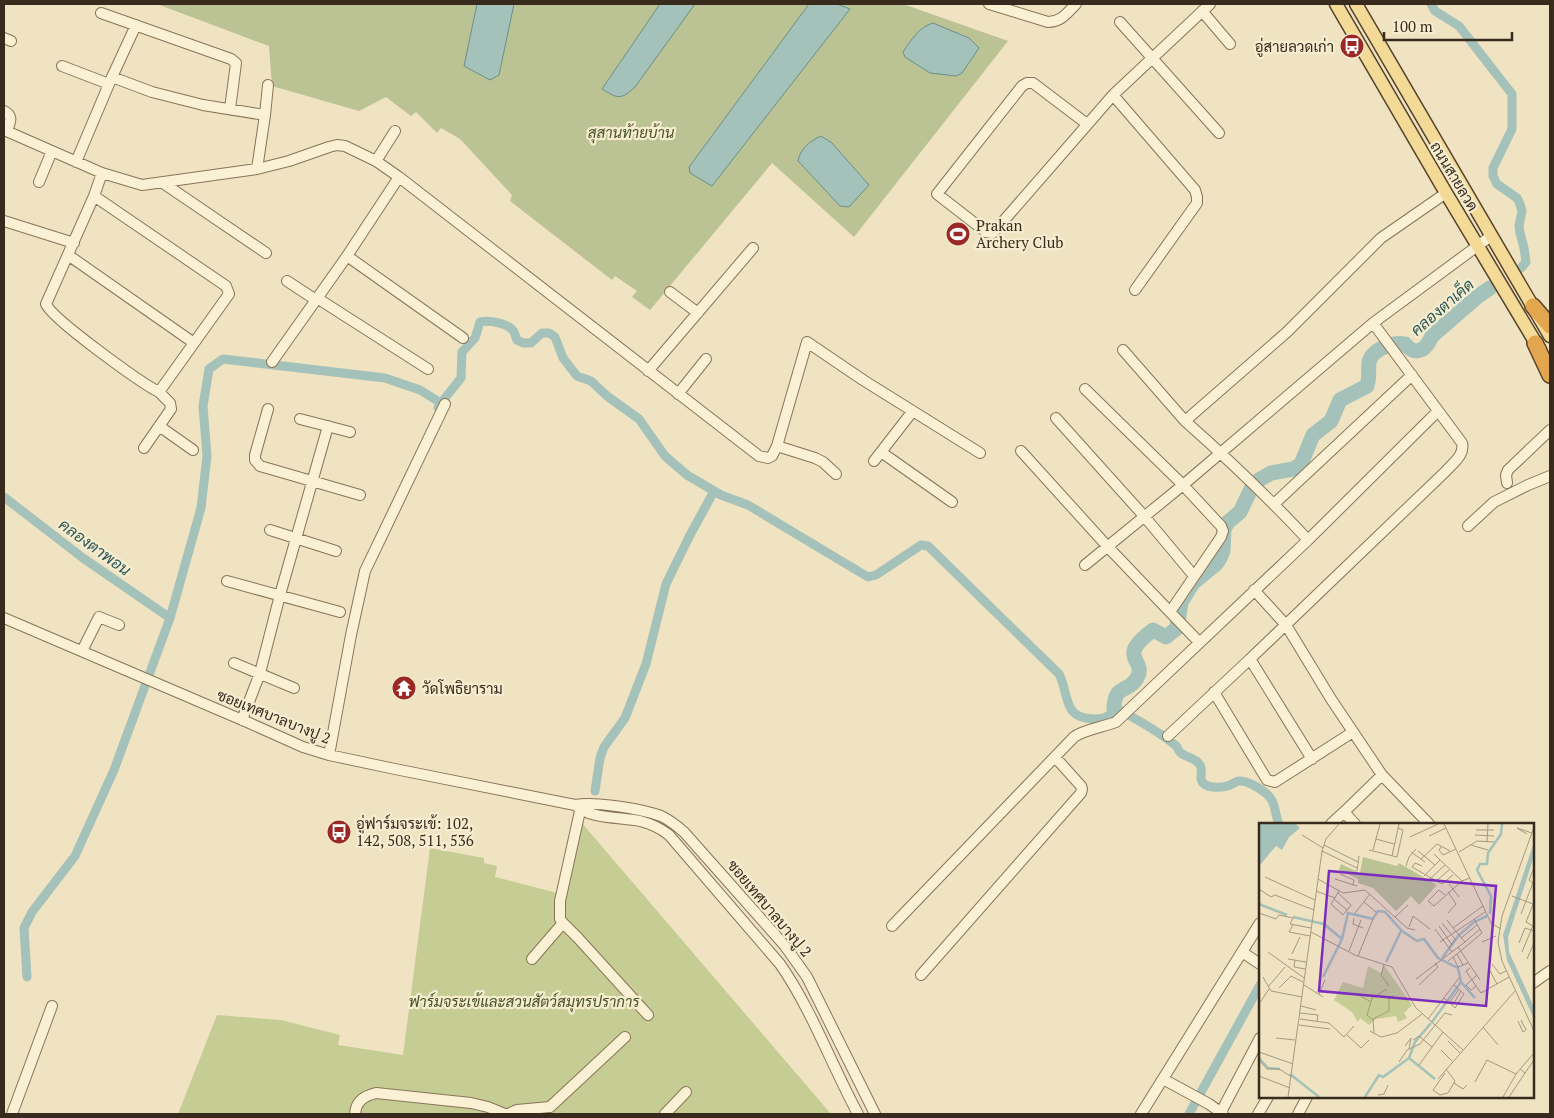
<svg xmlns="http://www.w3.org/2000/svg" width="1554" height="1118" viewBox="0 0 1554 1118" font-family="'PT Serif',Sarabun,serif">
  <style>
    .green { fill: #c5cd94 }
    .cemetery { fill: #bbc294 }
    .water { fill: #a4c1ba; stroke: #6a9088 }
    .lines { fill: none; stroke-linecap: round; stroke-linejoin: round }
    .canal { stroke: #a4c1ba; stroke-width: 9 }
    .river { stroke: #a4c1ba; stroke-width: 15 }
    .minor-casing { stroke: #897458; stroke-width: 12 }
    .major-casing { stroke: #57422c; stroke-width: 15 }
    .highway-casing { stroke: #57422c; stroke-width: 18 }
    .minor { stroke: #faf0d4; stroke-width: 10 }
    .major { stroke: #f4da97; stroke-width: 12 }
    .highway { stroke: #e2a64e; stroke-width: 15 }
    .labels { text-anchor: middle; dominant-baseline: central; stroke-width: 4.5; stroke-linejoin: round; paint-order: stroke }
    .poi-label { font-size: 15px; fill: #382b1d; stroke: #f6edd1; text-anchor: start }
    .park-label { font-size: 15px; font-style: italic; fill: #475523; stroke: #f6edd1 }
    .street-label { font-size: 15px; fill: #382b1d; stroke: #f6edd1 }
    .water-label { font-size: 16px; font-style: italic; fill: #2b5857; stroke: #f6edd1 }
    .inset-river { fill: none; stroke: #a4c1ba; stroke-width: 2.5 }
    .inset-road { fill: none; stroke: #a6997f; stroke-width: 1 }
    .view { fill: #7b2cbf; fill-opacity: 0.15; stroke: #7b2cbf; stroke-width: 2.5 }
    .inset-edge { fill: none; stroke: #382b1d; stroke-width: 2.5 }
  </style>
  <rect width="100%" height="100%" fill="#efe3c1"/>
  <!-- green -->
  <path class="green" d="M581,822l250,292h-653l39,-99 64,5 59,15 -2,10 65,10 27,-207 54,10v5l13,3 -2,11 70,18z"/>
  <!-- cemetery -->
  <path class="cemetery" d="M157,4h746l105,37 -154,196 -82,-74 -122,147 -18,-13 5,-6 -22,-15 -3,4 -102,-79 2,-6 -52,-56 -19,-11 -4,5 -21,-21 -5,4 -25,-19 -27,14 -87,-25 -3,-40z"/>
  <!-- water -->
  <path class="water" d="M477,4h37l-15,71 -9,5 -26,-14z
    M660,4h35l-60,83c-14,13 -17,12 -33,2z
    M809,4h28l13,5 -138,177 -22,-13 -1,-6z
    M933,23l36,15 10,10 -17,25 -6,3 -26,-3 -25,-16 -2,-5c8,-12 16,-25 30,-29z
    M821,136l11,7 37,42 -20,22 -9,-1 -42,-45c2,-12 12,-20 23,-25z"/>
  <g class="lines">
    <!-- canal -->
    <path class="canal" d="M1431,4l4,7 24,15 53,68v35l-19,39v8l4,8 20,14 3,6 2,7 -3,15 1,7 4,15 2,14 -5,6
      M438,408l3,-5 20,-25 1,-26 13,-14 5,-16c9,-2 29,1 34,10 1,2 2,6 3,8l6,3h8l11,-10h7l6,4 8,21 14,18 14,5 16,15 32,23 26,37 22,19 34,20 27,10 120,72 8,-2 45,-30 7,1 131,128c11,22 3,44 35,45 8,0 15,-1 20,-9l8,1c16,10 42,23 55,36 1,2 2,5 4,6 6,5 15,5 19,12 4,6 -2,13 3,18 6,6 23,5 29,1 5,-2 2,-2 7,-3 9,-1 28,11 32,18 5,7 4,17 8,25
      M4,497l79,61 87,60
      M595,791l5,-33 4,-11 21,-29 21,-54 20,-80 23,-47 25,-46
      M27,977l-3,-49 8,-16 43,-56 39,-86 56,-152 31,-110 6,-52 -4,-50 6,-37 14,-10 162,19 35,12 21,13
      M1189,1114l71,-129"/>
    <!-- river -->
    <path class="river" d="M1114,710c0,-27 14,-16 23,-32 11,-19 -23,-19 16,-48l13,7 11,-9 4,-26 12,-19 23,-19 4,-6 3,-7 1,-22 4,-7 12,-10 13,-27 6,-5 12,-7 22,-4 8,-5 12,-29 18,-14 9,-21 27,-14c3,-10 1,-14 2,-23 2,-14 24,-21 36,-19 11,13 21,6 27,-8l45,-39 13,-9"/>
    <defs>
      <path id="minor" d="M989,4l59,18c13,0 19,-9 28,-18
        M1202,11l28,33
        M101,13l130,46 5,4 -6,46
        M1120,22l99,111
        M4,38l7,3
        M62,66l47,18 3,-7 40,15 51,13 62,10
        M112,77l24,-52
        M1113,95l82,95 2,7v6l-62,87
        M4,111c10,5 6,11 3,20
        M1087,124l-54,-41h-6l-5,3 -85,108 49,38 7,1 120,-138 97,-91
        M4,130l98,43 40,12 115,-16 32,-8 40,-14 8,-2 8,1 31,15 23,16 360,279 9,2 4,-2 5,-10 30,-104 56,38 117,73
        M376,161l19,-30
        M76,162l33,-78
        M257,169l8,-54 3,-30
        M39,182l13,-31
        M163,183l103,70
        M94,196l132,90 3,8 -70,98c-18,-9 -107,-73 -113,-88l48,-108 8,-23
        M4,221l70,22
        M68,255l126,88
        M347,256l116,82
        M287,281l29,19
        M670,292l28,21
        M317,298l111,71
        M1123,350l62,71 102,-89 94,-94 65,-45
        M272,362l75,-106 52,-79
        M648,371l105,-123
        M1085,389l98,96 38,41 2,5 -2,6 -51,75 29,30
        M678,394l28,-35
        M268,409l-13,46v5l5,6 100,29
        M1056,418l88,98 50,60
        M300,419l50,13
        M159,426l34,24
        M777,446l38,12 8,4 13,12
        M144,448l27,-39 -1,-6 -11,-11
        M1021,451l86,95 63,66
        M881,452l71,50
        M874,461l38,-49
        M1507,483l-1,-8 2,-5 42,-40
        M1274,504l138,-129
        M1468,526l26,-24 34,-17 22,-9
        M270,530l66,21
        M1308,540l130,-129
        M1085,565l98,-80 190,-162 118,-87
        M227,581l113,31
        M1254,590l32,35 45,74 51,76 47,49
        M4,618l243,104 56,25 26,8 66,14 180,36c20,-4 67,4 86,11 9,4 16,10 23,16l101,114 22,31 68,137
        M82,651l17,-34 20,8
        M1250,659l195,-187c8,-9 20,-17 17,-29l-89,-120
        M234,663l60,25
        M1214,692l53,88 8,2 78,-50
        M242,720l18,-47 20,-78 48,-169
        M1168,736l82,-77 62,100
        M329,755l22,-120 14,-64 80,-167
        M575,805c14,14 46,12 65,16 12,3 20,7 29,14l111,129c32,46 51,100 78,150
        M580,811l-20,90v18l3,4 15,15 70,77
        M1331,824l13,-12
        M1355,824l-11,-12 38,-37
        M892,926l182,-189c9,-7 29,-10 42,-15l192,-182c-39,-42 -80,-81 -123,-119
        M1242,952l18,12
        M532,959l31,-36
        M921,975l160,-182 1,-4 -1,-3 -26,-29
        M1533,983l17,-12
        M1163,1079l46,25 14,10
        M1221,1112l39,-74
        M12,1114l40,-108
        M355,1114c1,-13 9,-18 21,-21l95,10 17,4 17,7
        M508,1114l9,-4 33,-3 75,-70
        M665,1114l21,-22
        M1141,1114l119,-191
        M1258,1114l10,-17
        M1298,1114l9,-17"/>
      <path id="major" d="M1336,4l110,189 94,157
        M1356,4l194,332"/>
      <path id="highway" d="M1533,306l17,20
        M1535,343l15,32"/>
    </defs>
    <!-- minor casing -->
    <use href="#minor" class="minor-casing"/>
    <!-- major casing -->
    <use href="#major" class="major-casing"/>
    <!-- highway casing -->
    <use href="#highway" class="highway-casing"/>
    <!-- minor -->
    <use href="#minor" class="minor"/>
    <!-- major -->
    <use href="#major" class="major"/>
    <!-- highway -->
    <use href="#highway" class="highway"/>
  </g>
  <!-- icons -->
  <defs>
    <symbol id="bus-disc" viewBox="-11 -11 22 22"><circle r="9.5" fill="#9a2926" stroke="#f6edd1"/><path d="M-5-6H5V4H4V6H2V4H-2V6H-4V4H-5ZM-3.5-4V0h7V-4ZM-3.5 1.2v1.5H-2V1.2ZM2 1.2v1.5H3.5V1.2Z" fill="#fff"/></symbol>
    <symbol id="stadium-disc" viewBox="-11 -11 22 22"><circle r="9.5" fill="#9a2926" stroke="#f6edd1"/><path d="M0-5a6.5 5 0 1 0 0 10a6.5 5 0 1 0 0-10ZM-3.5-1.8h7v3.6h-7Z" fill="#fff"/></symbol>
    <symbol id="temple-disc" viewBox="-11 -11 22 22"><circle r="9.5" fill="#9a2926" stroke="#f6edd1"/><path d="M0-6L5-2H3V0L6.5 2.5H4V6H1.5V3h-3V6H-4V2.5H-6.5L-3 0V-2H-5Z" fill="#fff"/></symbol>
  </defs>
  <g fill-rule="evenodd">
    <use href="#bus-disc" x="1338" y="32" width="28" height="28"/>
    <use href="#stadium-disc" x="944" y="220" width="28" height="28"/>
    <use href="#temple-disc" x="390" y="674" width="28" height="28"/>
    <use href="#bus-disc" x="325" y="818" width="28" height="28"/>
  </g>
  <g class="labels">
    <!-- poi labels -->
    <g class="poi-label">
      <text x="1334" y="46" text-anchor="end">อู่สายลวดเก่า</text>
      <text x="976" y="225">Prakan<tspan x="976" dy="17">Archery Club</tspan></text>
      <text x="422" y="688">วัดโพธิยาราม</text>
      <text x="356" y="823">อู่ฟาร์มจระเข้: 102,<tspan x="356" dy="17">142, 508, 511, 536</tspan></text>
    </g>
    <!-- park labels -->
    <g class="park-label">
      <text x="631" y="132">สุสานท้ายบ้าน</text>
      <text x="524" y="1001">ฟาร์มจระเข้และสวนสัตว์สมุทรปราการ</text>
    </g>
    <!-- street labels -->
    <g class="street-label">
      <text transform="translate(1455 176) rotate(59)">ถนนสายลวด</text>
      <text transform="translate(274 716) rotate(22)">ซอยเทศบาลบางปู 2</text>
      <text transform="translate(770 908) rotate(50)">ซอยเทศบาลบางปู 2</text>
    </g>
    <!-- water labels -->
    <g class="water-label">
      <text transform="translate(1442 307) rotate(-41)">คลองตาเค็ด</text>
      <text transform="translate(95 547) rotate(36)">คลองตาพอน</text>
    </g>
  </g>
  <!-- overview -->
  <g transform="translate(1259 823)">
    <rect width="275" height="275" fill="#efe3c1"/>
    <path d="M125,142l28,40 -8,8 3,5 -9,4 -2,-6 -20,3 -7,6 -9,-7 -2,4 -6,-10 -18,-12 9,-18 20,6 5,-22 13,7z" fill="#c5cd94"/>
    <path d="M104,34l34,9 2,-3 38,22 -18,20 -8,-9 -15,15 -23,-23 -15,-5v-4l-19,-9 2,-6 19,9z" fill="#bbc294"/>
    <path d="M0,1h37l4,4 -11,9 -7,13 -6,-4 -17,20zM275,19v14l-26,81 1,15 25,55v12l-27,-59 -4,-25z" fill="#a4c1ba"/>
    <path class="inset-river" d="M0,81l28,11M231,91l1,-18 -14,-26 3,-6h7l1,-11 13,-19 1,-10M34,94l31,7 18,15M113,97l6,-9 7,1 17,19 15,10 7,-2 14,19 20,10 3,14 14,16M183,135l17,-23 15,-13 13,-6M127,139l15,-31M64,154l19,-38 6,-26 25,6M173,199l29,-40M0,235l9,10 12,1M150,235l6,-16 16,-19M31,251l29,23M106,274l14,-22 4,2 26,-19 26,21"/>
    <path class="inset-road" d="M185,1l47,99 10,6M275,4l-32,89 -4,26 4,19 32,70M217,7h18M268,11l-10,-6 15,5M43,12l21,13M216,12l19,1M170,13l17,-8M151,14l28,-13M117,16l18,5M228,19l1,-18M65,22l34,17M212,22l17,5M182,24l-2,3 4,5 13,-6M110,27l28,7 6,-27 -5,-2M114,27l7,-26M63,28l35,17M159,28l17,14M152,29l14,10M200,29l18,-11 17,1M175,31l28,27M133,33l7,-32M162,36l16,-15 13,7M147,43l3,-9 7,-8M163,43l-7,-3 -3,4 30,17 11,-9M98,48l2,-15M81,51l14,6 -1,5M165,53l16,-16M6,54l50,23M59,56l25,14 22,-3 42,38 8,2M76,56l22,7M171,56l15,-14M177,58l13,-11M274,60l-4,-3 5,-12M190,61l10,13M0,66l12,8 4,-2 39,15M57,68l19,7M189,69l8,12 -8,9M79,70l13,12 -8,10 -12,-11 8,-13M186,72l-6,-5 -11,11 6,5 28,-25 8,-3M253,73l21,8M75,76l13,11M105,79l12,10M0,90l17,6 3,-4 14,3 -3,6 21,4M96,90l15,-19M262,91l13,-34M136,94l13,-12M95,95l-1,6 10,4M188,97l6,8 30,-22M183,100l13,16 -6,9 3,4M34,102l-4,7 21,4M180,103l13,19M274,103l-7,-4 8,-20M150,104l4,-11 17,13M176,106l14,19M52,109l44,23 37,12 24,41 47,42M202,115l16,-13M181,119l45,-30M206,119l15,-13M223,119l14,-6M260,120l6,-15 9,3M199,124l22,33M90,128l12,-31M9,129l36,26M263,129l12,-29M33,131l8,-17M198,131l25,-21 -8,-14M99,133l15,-37M194,134l5,10 10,-4M29,136l18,3M268,136l7,-16M36,137l-1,7 11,2M189,138l9,-7 6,11M125,141l-3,11 8,11M233,141l8,10 6,-3M211,145l-4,3 10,15M230,146l8,15M218,152l-11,10 5,5 5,-4 5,7 28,-16M4,154l8,14 31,6M157,156l49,-37 -12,-14M45,162l19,12M160,162l19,-18 -3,-4M9,164l17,-20M20,165l12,-12 12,6M60,171l6,-14M185,175l11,10 9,-14 -10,-9M112,179l-14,-8 16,2M191,179l9,-13M0,181l10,-15M194,182l8,-14M42,183l15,4M41,190l18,2 -1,6M41,196l29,4 15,14 10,-11M169,196l31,-41M114,197l-6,-5 5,-17 15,-9M259,198l5,11 3,-2 -5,-10M40,202l31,4M224,204l15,18M111,208l11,6 16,-4 25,-19M115,210l-1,-14 16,-8v-12l4,-4M88,212l14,13 8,-8M17,215l19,2M154,217l6,-4 13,11M189,218l12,12M146,223l6,-8 -2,11M182,227l11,11M0,229l34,12M0,237l8,9h12l13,8M140,239l8,-12 13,-6 25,-31 7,2M160,242l24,-33M261,246l5,4 9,-13M186,250l-12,17 7,5 8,-2 7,-12 -9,-12M0,253l31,12M179,256l77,-88M216,259l12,-22 29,14M195,260l9,6 4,-4M119,272l6,-1 4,-9M29,274l34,-246 4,-12 13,-15M244,274l13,-23 18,-21M250,274l16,-24"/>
    <path class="view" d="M70,48l167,15 -10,120 -167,-15z"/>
    <rect width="275" height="275" class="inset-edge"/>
  </g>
  <!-- border -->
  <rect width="1554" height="1118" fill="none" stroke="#382b1d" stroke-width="10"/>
  <!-- scale -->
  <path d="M1384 32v8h128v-8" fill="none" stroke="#382b1d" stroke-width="2.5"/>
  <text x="1392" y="32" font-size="15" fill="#382b1d" stroke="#f6edd1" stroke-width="4" paint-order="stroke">100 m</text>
</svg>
